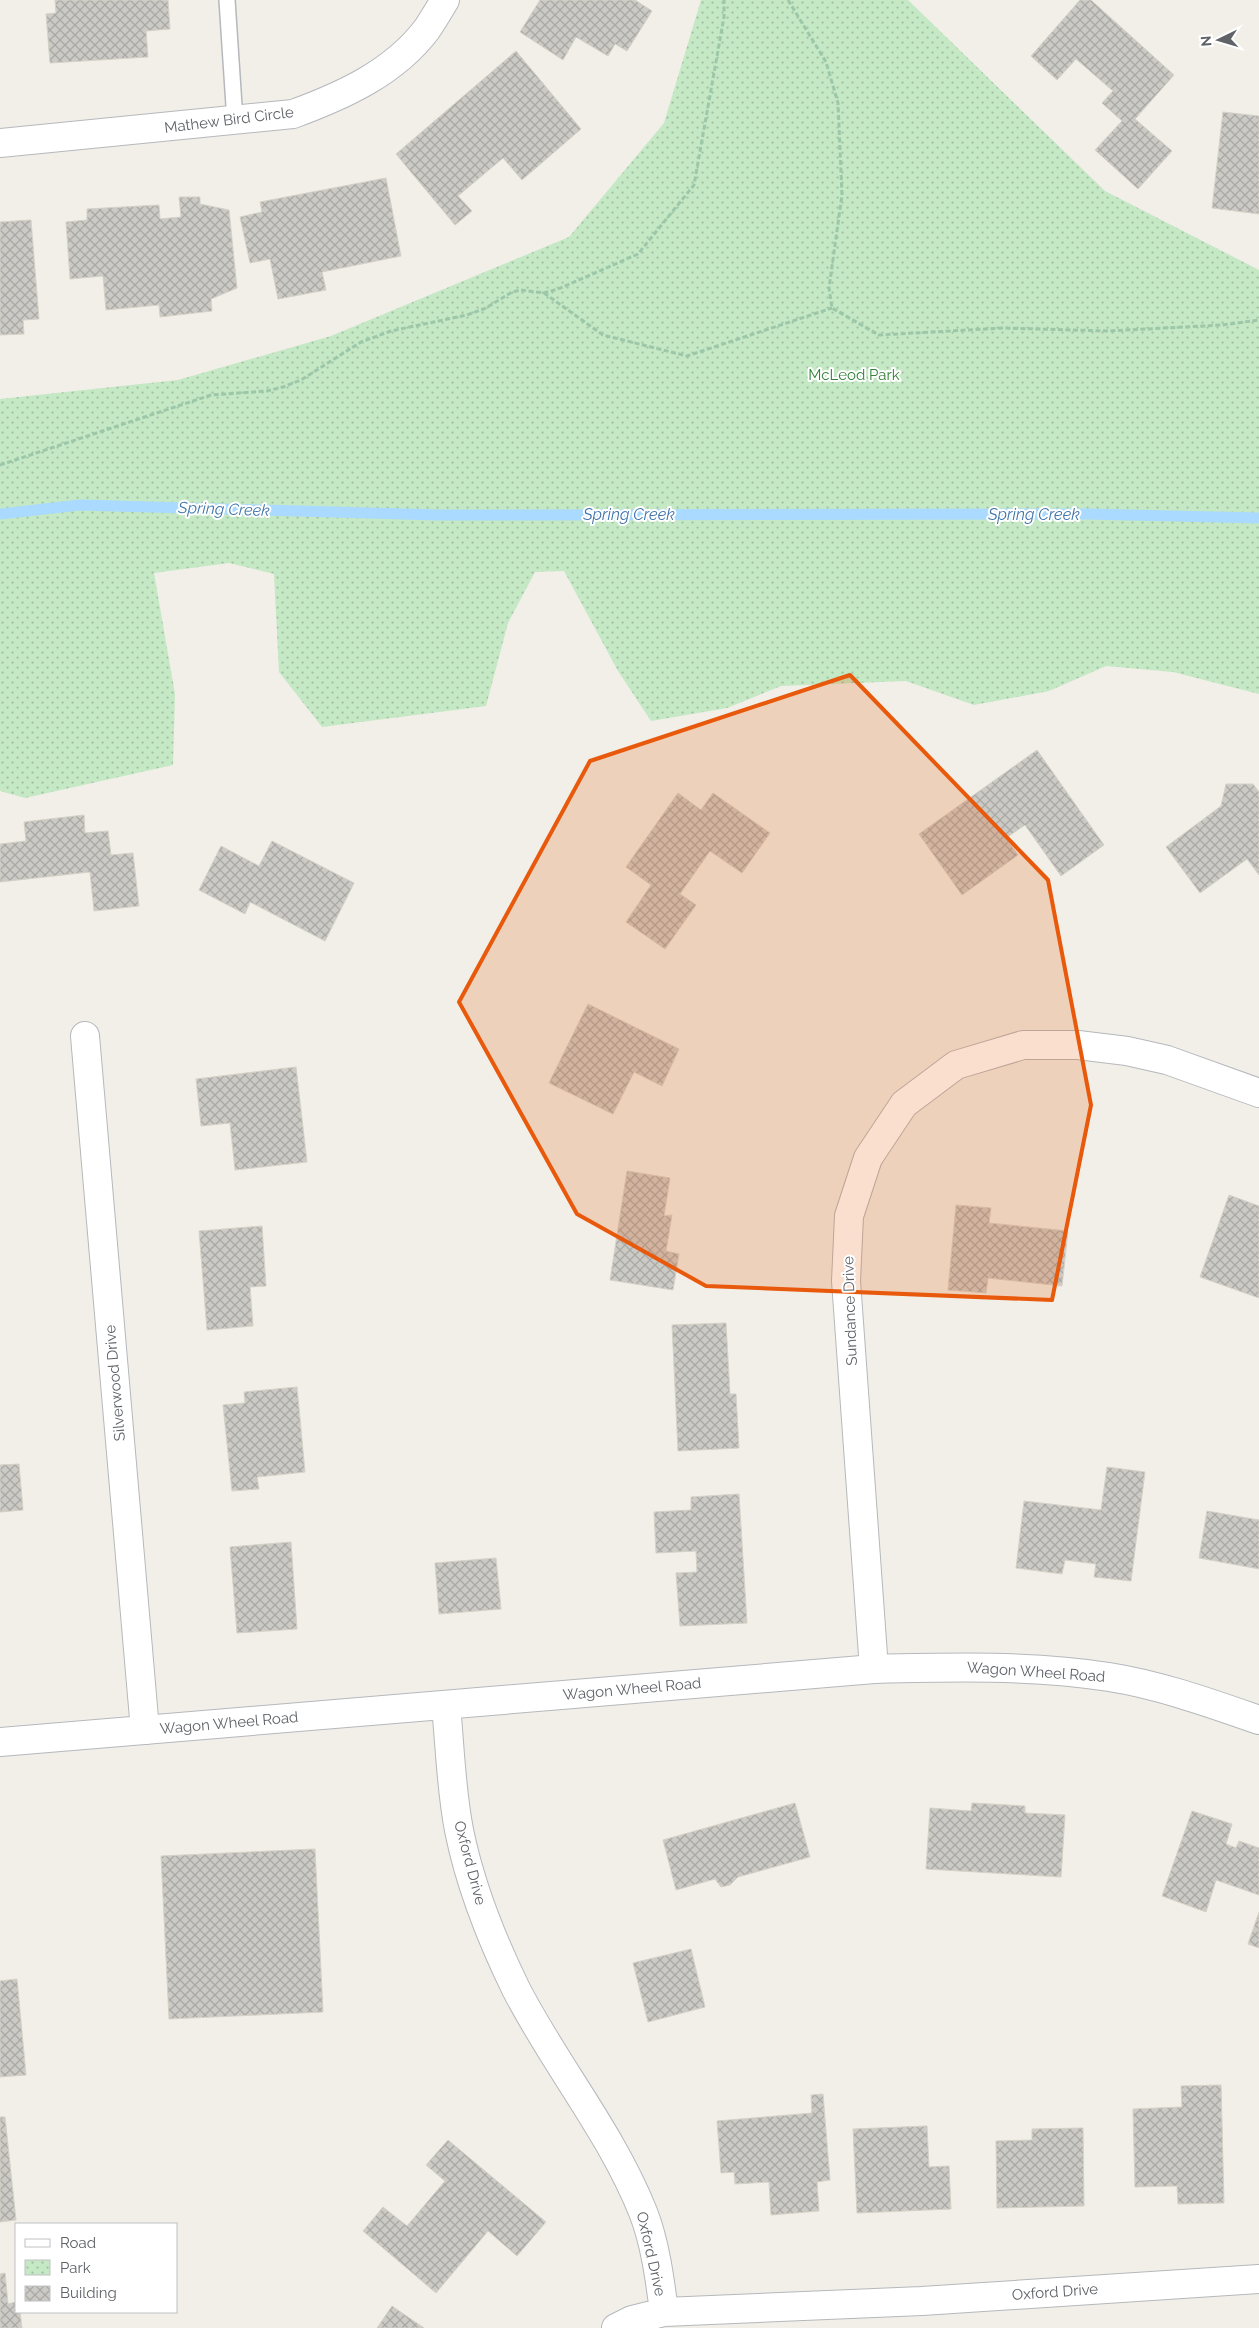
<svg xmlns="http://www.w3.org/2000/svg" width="1259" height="2328" viewBox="0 0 1259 2328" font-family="Raleway,sans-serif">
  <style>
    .park { fill: url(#park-dots) }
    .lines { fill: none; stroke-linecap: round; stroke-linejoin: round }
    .stream { stroke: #aadaff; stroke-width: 11 }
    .building { fill: url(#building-cross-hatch); stroke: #d6d1c6 }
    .service-casing { stroke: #b5b8bc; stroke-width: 18 }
    .minor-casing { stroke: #b5b8bc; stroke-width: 30 }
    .tertiary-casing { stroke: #b5b8bc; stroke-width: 30 }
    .path { stroke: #9cc7a9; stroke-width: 3; stroke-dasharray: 5 2.5; stroke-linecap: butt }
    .service { stroke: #fff; stroke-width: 15 }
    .minor { stroke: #fff; stroke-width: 28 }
    .tertiary { stroke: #fff; stroke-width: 28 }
    .marked { fill: #e8590c; fill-opacity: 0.2; stroke: #e8590c; stroke-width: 4; stroke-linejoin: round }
    .labels { text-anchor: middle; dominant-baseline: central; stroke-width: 4; stroke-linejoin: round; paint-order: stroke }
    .street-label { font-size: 15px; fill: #5f6368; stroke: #fff }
    .park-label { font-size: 15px; fill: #348238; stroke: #fff }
    .water-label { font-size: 16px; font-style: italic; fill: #4174aa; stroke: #fff }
  </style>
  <defs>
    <pattern id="park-dots" width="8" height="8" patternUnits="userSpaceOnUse" patternTransform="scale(1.25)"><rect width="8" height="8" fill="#c5e8c5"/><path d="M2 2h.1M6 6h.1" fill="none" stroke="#a3c0a4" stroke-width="1.8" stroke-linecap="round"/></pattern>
    <pattern id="building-cross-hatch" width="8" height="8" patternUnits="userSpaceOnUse" patternTransform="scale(1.25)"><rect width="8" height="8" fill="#cccac5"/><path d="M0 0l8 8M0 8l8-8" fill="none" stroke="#a9a8a4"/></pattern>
  </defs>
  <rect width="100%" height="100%" fill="#f1efe8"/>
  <!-- park -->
  <path class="park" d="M701,0h207l197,191 154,79v424l-86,-22 -67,-6 -57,25 -75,14 -68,-24 -125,5 -54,22 -76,13 -33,-50 -54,-100 -29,1 -27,51 -22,83 -164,21 -43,-55 -5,-98 -45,-11 -75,10 21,121 -2,71 -148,33 -25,-7v-392l178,-19 153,-44 238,-99 95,-114z"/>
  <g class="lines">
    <!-- stream -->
    <path class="stream" d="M0,514l80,-9 359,10 648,-1 172,4"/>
  </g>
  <!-- building -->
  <path class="building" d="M55,0h113l2,29 -24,2 2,26 -98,6 -4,-49 10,-1z
    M540,0h95l17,11 -25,40 -12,-7 -7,12 -32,-19 -13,23 -43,-28z
    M1080,0h11l83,75 -39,44 37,32 -34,38 -43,-39 27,-29 -20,-18 11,-12 -37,-32 -19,21 -26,-24z
    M516,51l65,78 -59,51 -19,-22 -45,38 14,15 -17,14 -59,-71z
    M1223,112l36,4v98l-47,-6z
    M386,178l15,78 -79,16 4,18 -48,9 -8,-40 -20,4 -10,-46 22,-5 -2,-10z
    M179,197h21v7l29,6 8,78 -26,11 1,12 -52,6 -1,-12 -53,5 -3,-34 -33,3 -4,-57 21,-2v-11l72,-4 1,14 21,-2z
    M31,220l8,99 -16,1 1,14 -24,1v-113z
    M1037,750l67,95 -43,31 -36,-51 -19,13 12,17 -56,40 -43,-61z
    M1226,784h27l6,8v83l-12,-16 -47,34 -34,-46 55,-41z
    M678,793l23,17 12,-17 57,40 -28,40 -32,-22 -30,43 16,11 -31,44 -39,-27 25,-37 -25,-18z
    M84,815l1,18 23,-2 3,24 22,-2 6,53 -45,5 -4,-39 -90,10v-38l26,-3 -2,-19z
    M272,841l82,42 -29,58 -75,-39 -5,12 -46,-24 22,-44 38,20z
    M588,1004l91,45 -17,37 -28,-14 -21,42 -64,-31z
    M296,1067l11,95 -72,8 -5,-47 -29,3 -5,-47z
    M627,1171l43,7 -6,38 8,-1 -6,36 13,3 -6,36 -63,-10z
    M1229,1195l30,11v92l-59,-21z
    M956,1205l35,3 -2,15 79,8 -6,55 -74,-8 -2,15 -38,-3z
    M262,1226l4,60 -16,1 3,39 -46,4 -8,-99z
    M726,1323l4,71h6l3,54 -61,3 -6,-126z
    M297,1387l8,85 -48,5 2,12 -27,2 -9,-86 22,-2 -1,-11z
    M19,1464l4,46 -23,2v-47z
    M1107,1467l38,5 -14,109 -37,-4 2,-13 -31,-4 -3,14 -46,-6 8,-67 77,9z
    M739,1494l8,129 -67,3 -4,-53 21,-1 -1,-21 -40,2 -2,-41 37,-2v-13z
    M1207,1511l52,9v49l-60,-11z
    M291,1542l6,87 -60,4 -7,-86z
    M496,1558l5,51 -62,5 -4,-51z
    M795,1803l15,54 -72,20 -8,8 -9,2 -6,-8 -39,11 -13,-50z
    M972,1803l53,3v7l40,2 -4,62 -135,-8 4,-61 41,3z
    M1192,1811l40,13 -6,20 10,4 3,-7 20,7v47l-43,-15 -10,32 -44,-16z
    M315,1849l8,163 -154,7 -8,-163z
    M1259,1912v36l-11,-4z
    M691,1949l14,58 -57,15 -15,-59z
    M17,1979l9,96 -26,2v-96z
    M1221,2085l3,118 -46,1 -1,-18 -42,1 -2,-78 49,-2 -1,-21z
    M823,2094l7,86 -13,2 2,29 -48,4 -2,-33 -34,2 -1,-12 -13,1 -4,-52 95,-8 -1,-18z
    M0,2117h5l11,103 -16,2z
    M927,2126l2,41 20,-1 2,43 -94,4 -4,-84z
    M1083,2128l1,78 -87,2 -1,-67 36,-1v-11z
    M448,2140l98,82 -29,34 -29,-25 -52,62 -73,-62 20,-24 24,19 38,-45 -19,-16z
    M5,2273l3,31 8,-2v10h4l2,16h-22v-54z
    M392,2306l32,22h-47z"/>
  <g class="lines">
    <defs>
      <path id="service" d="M227,0l8,121"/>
      <path id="minor" d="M0,143l293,-29c49,-18 101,-41 134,-85 6,-9 12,-19 18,-29
        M85,1036l60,694
        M874,1669l-28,-388 3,-65 19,-58 36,-54 52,-39 67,-20h55l49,6 40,9 92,33
        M446,1706c4,40 5,84 13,124 11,55 32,108 57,159 39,76 95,143 127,223 12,30 17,68 21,100
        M616,2328l16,-8 32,-8 258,-11 337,-22"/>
      <path id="tertiary" d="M0,1742l874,-73c78,-2 158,-4 235,8 51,8 101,26 150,43"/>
    </defs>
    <!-- service casing -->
    <use href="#service" class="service-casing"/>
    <!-- minor casing -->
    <use href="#minor" class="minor-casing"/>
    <!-- tertiary casing -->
    <use href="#tertiary" class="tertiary-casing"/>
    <!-- path -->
    <path class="path" d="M788,0l38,62 12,41 4,92 -13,93 3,20 47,27 124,-7 105,3 114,-6 37,-5
      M544,293l59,42 84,21 145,-48
      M0,465l211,-70 56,-4 16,-4 18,-7 60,-38 30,-11 76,-16 19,-7 26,-16 9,-2 23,3 14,-4 80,-35 56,-69 30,-168v-17"/>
    <!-- service -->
    <use href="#service" class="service"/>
    <!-- minor -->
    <use href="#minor" class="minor"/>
    <!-- tertiary -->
    <use href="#tertiary" class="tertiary"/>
  </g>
  <!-- marked area -->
  <path class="marked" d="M850,675l198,205 43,225 -39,195 -346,-14 -129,-72 -118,-212 131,-241z"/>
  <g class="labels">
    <!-- street labels -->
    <g class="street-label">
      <text transform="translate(229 120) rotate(-7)">Mathew Bird Circle</text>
      <text transform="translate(850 1311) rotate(-92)">Sundance Drive</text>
      <text transform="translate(115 1383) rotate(-95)">Silverwood Drive</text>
      <text transform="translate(1036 1672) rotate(4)">Wagon Wheel Road</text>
      <text transform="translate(632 1689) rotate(-5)">Wagon Wheel Road</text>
      <text transform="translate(229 1723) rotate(-5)">Wagon Wheel Road</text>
      <text transform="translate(470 1863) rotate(75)">Oxford Drive</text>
      <text transform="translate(651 2254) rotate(77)">Oxford Drive</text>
      <text transform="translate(1055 2292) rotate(-4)">Oxford Drive</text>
    </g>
    <!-- park labels -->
    <g class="park-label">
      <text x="854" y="375">McLeod Park</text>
    </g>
    <!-- water labels -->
    <g class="water-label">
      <text transform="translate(224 509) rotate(2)">Spring Creek</text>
      <text x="629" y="514">Spring Creek</text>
      <text x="1034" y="514">Spring Creek</text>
    </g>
  </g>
  <!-- legend -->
  <rect x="15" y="2223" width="162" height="90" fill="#ffffff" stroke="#bfc1c3"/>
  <rect x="25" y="2239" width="25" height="8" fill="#ffffff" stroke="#bfc1c3"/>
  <text x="60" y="2248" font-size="15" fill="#5f6368">Road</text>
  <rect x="25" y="2260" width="25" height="15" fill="url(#park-dots)" stroke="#bfc1c3"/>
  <text x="60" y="2273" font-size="15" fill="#5f6368">Park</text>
  <rect x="25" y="2286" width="25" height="15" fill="url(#building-cross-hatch)" stroke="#bfc1c3"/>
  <text x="60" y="2298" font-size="15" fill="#5f6368">Building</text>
  <!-- north arrow -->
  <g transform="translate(1219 40) rotate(265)" stroke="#ffffff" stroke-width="4" paint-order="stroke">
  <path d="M0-4L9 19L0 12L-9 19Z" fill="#5f6368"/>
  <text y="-8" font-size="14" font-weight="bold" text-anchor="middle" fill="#5f6368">N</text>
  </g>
</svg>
